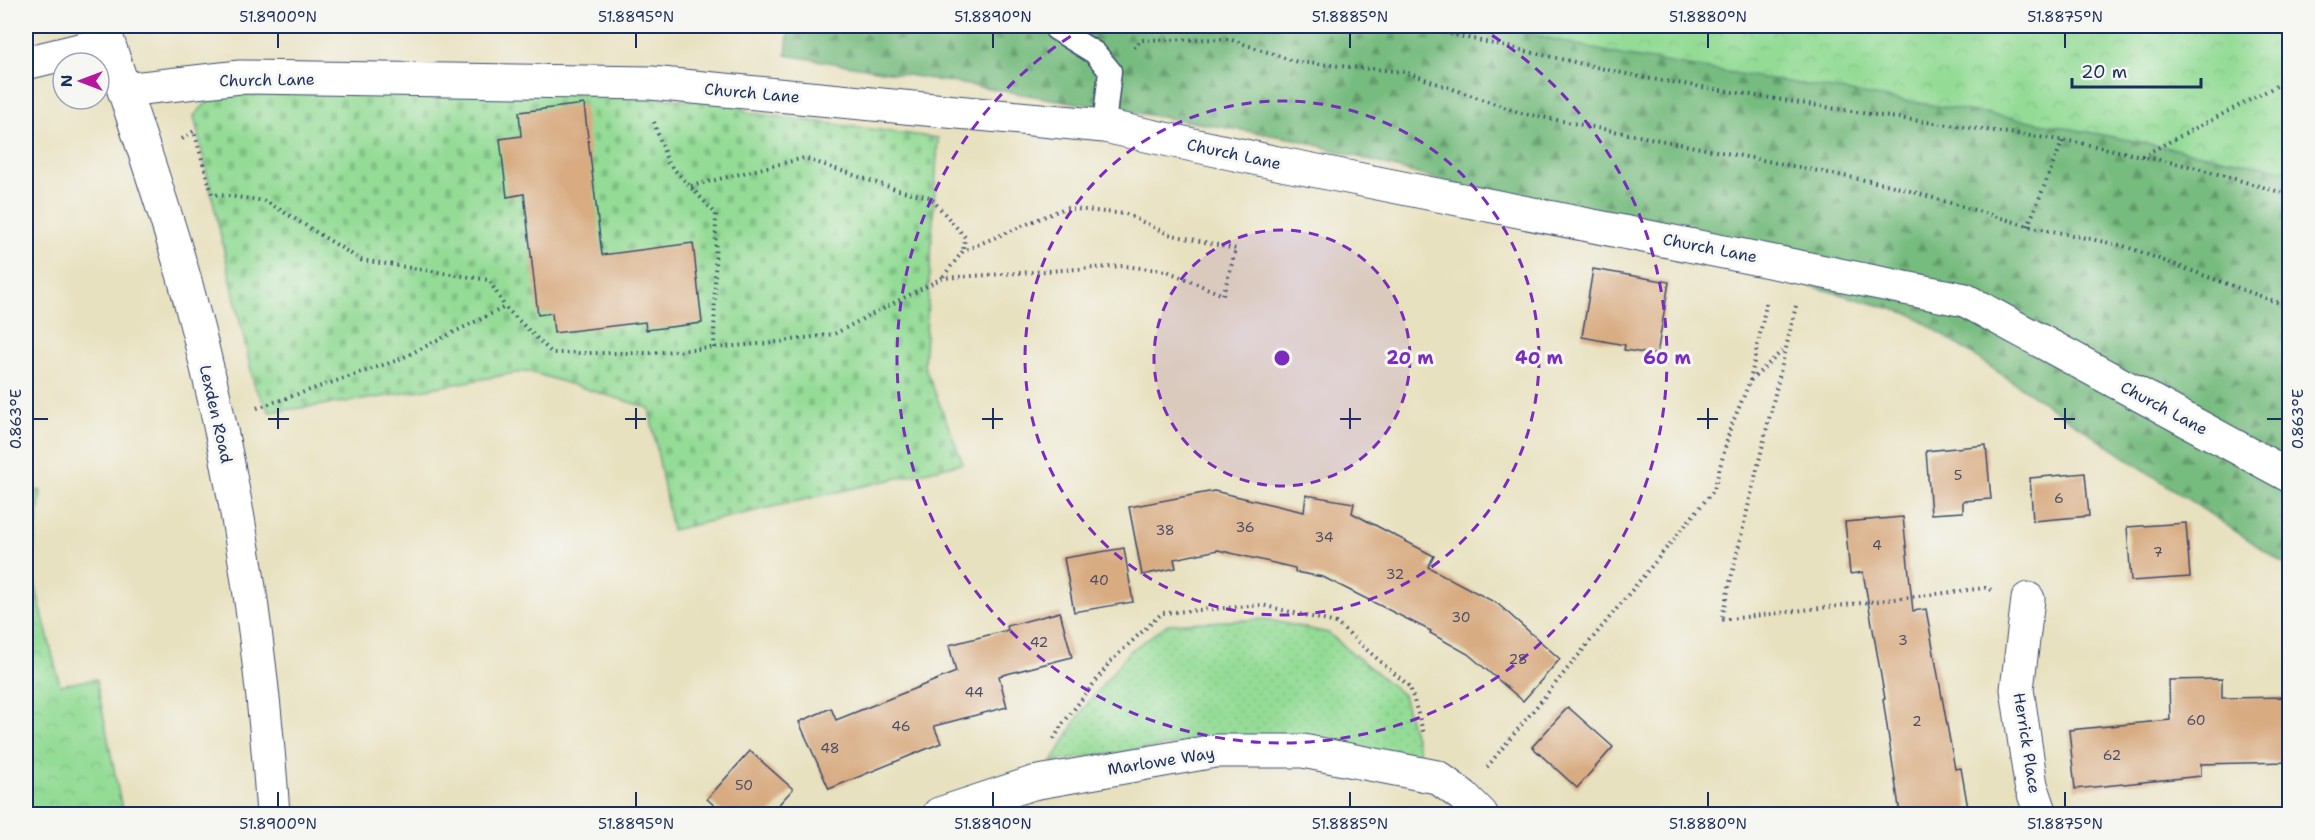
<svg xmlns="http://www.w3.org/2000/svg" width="2315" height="840" viewBox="0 0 2315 840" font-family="'Shantell Sans',sans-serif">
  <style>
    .grass { fill: url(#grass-dots); stroke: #58867a; stroke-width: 1.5 }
    .forest { fill: url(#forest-firs); stroke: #49766e; stroke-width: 1.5 }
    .cemetery { fill: url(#cemetery-stones); stroke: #58867a; stroke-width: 1.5 }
    .park { fill: url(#park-crowns); stroke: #58867a; stroke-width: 1.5 }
    .building { fill: #d8ab81 }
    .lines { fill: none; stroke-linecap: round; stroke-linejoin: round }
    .lane-casing { stroke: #3a4a6d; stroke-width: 25 }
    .street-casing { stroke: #3a4a6d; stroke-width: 35 }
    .secondary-casing { stroke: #3a4a6d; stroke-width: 35 }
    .primary-casing { stroke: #3a4a6d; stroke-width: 35 }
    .path { stroke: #3a4a6d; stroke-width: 4; stroke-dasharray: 1.5 4.5; stroke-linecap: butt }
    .lane { stroke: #fff; stroke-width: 22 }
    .street { stroke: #fff; stroke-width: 33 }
    .secondary { stroke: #fff; stroke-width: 33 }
    .primary { stroke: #fff; stroke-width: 33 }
    .ticks { fill: none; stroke: #1b2f5e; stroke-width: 2 }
    .ring { fill: none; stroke: #7b2cbf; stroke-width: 3; stroke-dasharray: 10 8 }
    .labels { text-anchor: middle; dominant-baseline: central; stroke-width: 6; stroke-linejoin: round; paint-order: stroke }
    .number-label { font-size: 14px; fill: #4a4e67 }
    .street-label { font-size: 16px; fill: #1b2f5e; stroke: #f6f6f2 }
    .centre { fill: #7b2cbf; stroke: #f6f6f2; stroke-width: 3 }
    .ring-label { font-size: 18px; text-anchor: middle; font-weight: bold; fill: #7b2cbf; stroke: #f6f6f2; stroke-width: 6; stroke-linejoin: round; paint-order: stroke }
    .neatline { fill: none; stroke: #1b2f5e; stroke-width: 2 }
    .ticks-label { font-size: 15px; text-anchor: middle; fill: #1b2f5e }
  </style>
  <defs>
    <pattern id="grass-dots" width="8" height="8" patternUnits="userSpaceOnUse" patternTransform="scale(1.5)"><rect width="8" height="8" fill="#94dc96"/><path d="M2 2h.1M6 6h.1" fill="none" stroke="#7fbd84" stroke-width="1.8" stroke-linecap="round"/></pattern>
    <pattern id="forest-firs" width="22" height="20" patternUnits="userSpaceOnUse" patternTransform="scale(1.5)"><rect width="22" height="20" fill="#77bc7f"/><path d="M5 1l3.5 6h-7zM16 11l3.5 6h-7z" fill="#61996b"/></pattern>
    <pattern id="cemetery-stones" width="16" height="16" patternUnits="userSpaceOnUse" patternTransform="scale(1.5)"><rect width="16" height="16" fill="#94dc96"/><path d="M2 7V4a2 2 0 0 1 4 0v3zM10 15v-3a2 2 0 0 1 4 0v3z" fill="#7fbd84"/></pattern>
    <pattern id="park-crowns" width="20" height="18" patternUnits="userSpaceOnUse" patternTransform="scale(1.5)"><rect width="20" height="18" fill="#94dc96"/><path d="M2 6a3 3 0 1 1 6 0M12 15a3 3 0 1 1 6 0" fill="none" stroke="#7fbd84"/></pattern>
  </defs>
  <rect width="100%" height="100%" fill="#f6f6f2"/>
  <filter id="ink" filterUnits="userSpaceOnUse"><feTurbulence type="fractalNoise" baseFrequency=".0167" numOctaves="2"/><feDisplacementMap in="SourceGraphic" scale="12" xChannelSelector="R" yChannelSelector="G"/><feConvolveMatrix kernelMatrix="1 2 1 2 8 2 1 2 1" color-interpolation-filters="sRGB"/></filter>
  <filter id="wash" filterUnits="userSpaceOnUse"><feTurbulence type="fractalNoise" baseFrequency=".008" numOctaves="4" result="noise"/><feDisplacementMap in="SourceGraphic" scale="24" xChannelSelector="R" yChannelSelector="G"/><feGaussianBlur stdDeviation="1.35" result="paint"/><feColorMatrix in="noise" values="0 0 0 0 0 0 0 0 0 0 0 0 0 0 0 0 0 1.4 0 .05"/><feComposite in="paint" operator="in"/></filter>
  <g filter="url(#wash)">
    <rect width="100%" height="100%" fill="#e8e1bf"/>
    <!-- grass -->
    <path class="grass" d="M1265,619l63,14 75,62 19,67 -207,-23 -163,23 30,-51 47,-59 39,-28z"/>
    <!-- forest -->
    <path class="forest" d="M789,26h707l125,29 405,65 263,51v396l-376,-252 -618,-176 -509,-84z"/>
    <!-- cemetery -->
    <path class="cemetery" d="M469,88l260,14 21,11 188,25 -14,227 39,98 -291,67 -23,-122 -122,-37 -151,27 -106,14 -15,-24 -61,-272 13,-14 12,-6z"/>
    <!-- park -->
    <path class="park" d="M1496,26h793v145l-263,-51 -405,-65z
      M26,489l15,2 -10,78 29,116 36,-6 27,135h-97z"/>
    <g id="blocks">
      <!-- building -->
      <path class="building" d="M584,104l18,151 91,-12 9,80 -56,7 -1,-8 -91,11 -2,-20 -14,2 -14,-121 -17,3 -7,-58 21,-3 -2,-24z
        M1593,269l76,13 -12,73 -33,-5 1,-5 -43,-8z
        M1986,445l5,54 -28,2v11l-32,2 -5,-63z
        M2085,473l4,43 -56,5 -3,-43z
        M1214,491l90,21 2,-17 48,8 -2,10 82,43 -6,11 70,37 62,55 -37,42 -55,-47 -38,-21 1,-2 -108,-54 -28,-5v-4l-77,-18 -44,9 2,9 -34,7 -13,-68z
        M1903,517l10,94 13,-2 29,160 6,-1 8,46h-69l-17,-115h2l-22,-127 -13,2 -5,-52z
        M2186,523l4,54 -59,4 -4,-54z
        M1124,548l9,54 -59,10 -10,-54z
        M1060,612l12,45 -73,19 8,31 -73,19 7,17 -112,46 -30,-67 32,-14 5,12 120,-48 -7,-27 59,-15 -1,-4z
        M2222,679v19l67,-1v65l-88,2v12l-126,13 -6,-59 101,-10 -1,-40z
        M1568,707l45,40 -36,41 -45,-41z
        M750,751l43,38 -23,25h-46l-17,-15z"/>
    </g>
  </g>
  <g filter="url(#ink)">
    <use href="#blocks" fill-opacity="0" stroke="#3a4a6d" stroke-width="1.5"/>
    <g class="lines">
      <defs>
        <path id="lane" d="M1056,29l39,24 15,18 -6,55"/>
        <path id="street" d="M26,63l82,-20
          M2028,599l-11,90 14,96 10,29
          M939,814l94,-31 182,-32h88l134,26 26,19 18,18"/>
        <path id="secondary" d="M124,90l116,-13 411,6 453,43 178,38 683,136 325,176"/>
        <path id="primary" d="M103,26c27,85 58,169 82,255 48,174 76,354 88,533"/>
      </defs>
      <!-- lane casing -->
      <use href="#lane" class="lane-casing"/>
      <!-- street casing -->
      <use href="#street" class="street-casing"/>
      <!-- secondary casing -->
      <use href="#secondary" class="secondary-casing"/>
      <!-- primary casing -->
      <use href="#primary" class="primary-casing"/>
      <!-- path -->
      <path class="path" d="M1415,26l225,51 235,38 201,27 121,26 93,27
        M1134,48l7,-8 88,-1 68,23 108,10 116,41 369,72 138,41 96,20 166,61
        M654,122l14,41 48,51 -2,134
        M182,139l12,-8 18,63 54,7 95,59 128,20 16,27
        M2142,156l148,-77
        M691,186l113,-28 94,32 32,7 35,40 -2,14
        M2028,226l35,-86
        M1796,306l-75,314 264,-32 7,2
        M1750,381l17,-81
        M257,408l141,-48 107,-53 47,46h99l119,-10 64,-9 108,-56 182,-12 43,5 56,24 13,-46 -68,-15 -42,-20 -61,-6 -102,43 -21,27
        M1054,739l7,-13 51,-66 50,-47 100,-8 74,18 74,64 14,47
        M1487,767l227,-277 16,-61 20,-48 32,-30
        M26,813l1,1"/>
      <!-- lane -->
      <use href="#lane" class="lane"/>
      <!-- street -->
      <use href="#street" class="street"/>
      <!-- secondary -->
      <use href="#secondary" class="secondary"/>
      <!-- primary -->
      <use href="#primary" class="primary"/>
    </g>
  </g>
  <!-- ticks -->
  <path class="ticks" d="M278,33v15M636,33v15M993,33v15M1350,33v15M1708,33v15M2065,33v15M278,408v21M636,408v21M993,408v21M1350,408v21M1708,408v21M2065,408v21M33,419h15M268,419h21M625,419h21M982,419h21M1340,419h21M1697,419h21M2054,419h21M2267,419h15M278,792v15M636,792v15M993,792v15M1350,792v15M1708,792v15M2065,792v15"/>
  <!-- distance rings -->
  <circle cx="1282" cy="358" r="128" fill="#7b2cbf" fill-opacity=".12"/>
  <g class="ring">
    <circle cx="1282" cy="358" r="128"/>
    <circle cx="1282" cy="358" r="257"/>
    <path d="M1477 26A385 385 0 1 1 1087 26"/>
  </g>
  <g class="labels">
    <!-- number labels -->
    <g class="number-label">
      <text x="1958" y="475">5</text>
      <text x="2059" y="498">6</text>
      <text x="1245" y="527">36</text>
      <text x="1165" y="530">38</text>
      <text x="1324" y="537">34</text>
      <text x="1877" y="545">4</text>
      <text x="2158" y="552">7</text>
      <text x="1395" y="574">32</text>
      <text x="1099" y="580">40</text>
      <text x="1461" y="617">30</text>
      <text x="1903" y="640">3</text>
      <text x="1039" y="642">42</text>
      <text x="1518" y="659">28</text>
      <text x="974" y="692">44</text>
      <text x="2196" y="720">60</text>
      <text x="1917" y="721">2</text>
      <text x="901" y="726">46</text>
      <text x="830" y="748">48</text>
      <text x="2112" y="755">62</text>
      <text x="744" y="785">50</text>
    </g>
    <!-- street labels -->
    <g class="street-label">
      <text transform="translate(267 80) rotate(-1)">Church Lane</text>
      <text transform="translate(752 93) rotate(5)">Church Lane</text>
      <text transform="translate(1234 154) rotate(12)">Church Lane</text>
      <text transform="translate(1710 248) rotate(11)">Church Lane</text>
      <text transform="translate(2164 408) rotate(28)">Church Lane</text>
      <text transform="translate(216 414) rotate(77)">Lexden Road</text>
      <text transform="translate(2027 743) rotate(81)">Herrick Place</text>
      <text transform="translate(1161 761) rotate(-9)">Marlowe Way</text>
    </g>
  </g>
  <circle cx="1282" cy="358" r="9" class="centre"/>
  <g class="ring-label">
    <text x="1410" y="364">20 m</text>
    <text x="1539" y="364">40 m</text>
    <text x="1667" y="364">60 m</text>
  </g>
  <!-- margin -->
  <rect width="2315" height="840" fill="none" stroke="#f6f6f2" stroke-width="66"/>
  <!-- north arrow -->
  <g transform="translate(81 81) rotate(270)"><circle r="28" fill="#f6f6f2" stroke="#9ea6b7" stroke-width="1.5"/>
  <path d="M0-4.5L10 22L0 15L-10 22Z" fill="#b5179e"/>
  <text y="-9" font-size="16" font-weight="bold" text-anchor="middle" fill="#1b2f5e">N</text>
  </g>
  <!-- scale -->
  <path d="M2072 78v9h129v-9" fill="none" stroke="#1b2f5e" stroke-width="3"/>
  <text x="2081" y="78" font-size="18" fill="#1b2f5e" stroke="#f6f6f2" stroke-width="4.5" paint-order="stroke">20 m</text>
  <rect x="33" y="33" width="2249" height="774" class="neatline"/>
  <g class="ticks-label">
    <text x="278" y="22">51.8900°N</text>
    <text x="636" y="22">51.8895°N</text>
    <text x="993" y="22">51.8890°N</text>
    <text x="1350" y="22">51.8885°N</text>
    <text x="1708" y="22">51.8880°N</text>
    <text x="2065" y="22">51.8875°N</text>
    <text transform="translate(2298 419) rotate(-90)" y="5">0.863°E</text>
    <text transform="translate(16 419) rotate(-90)" y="5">0.863°E</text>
    <text x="278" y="829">51.8900°N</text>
    <text x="636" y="829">51.8895°N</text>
    <text x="993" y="829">51.8890°N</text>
    <text x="1350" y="829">51.8885°N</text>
    <text x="1708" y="829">51.8880°N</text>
    <text x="2065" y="829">51.8875°N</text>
  </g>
</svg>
